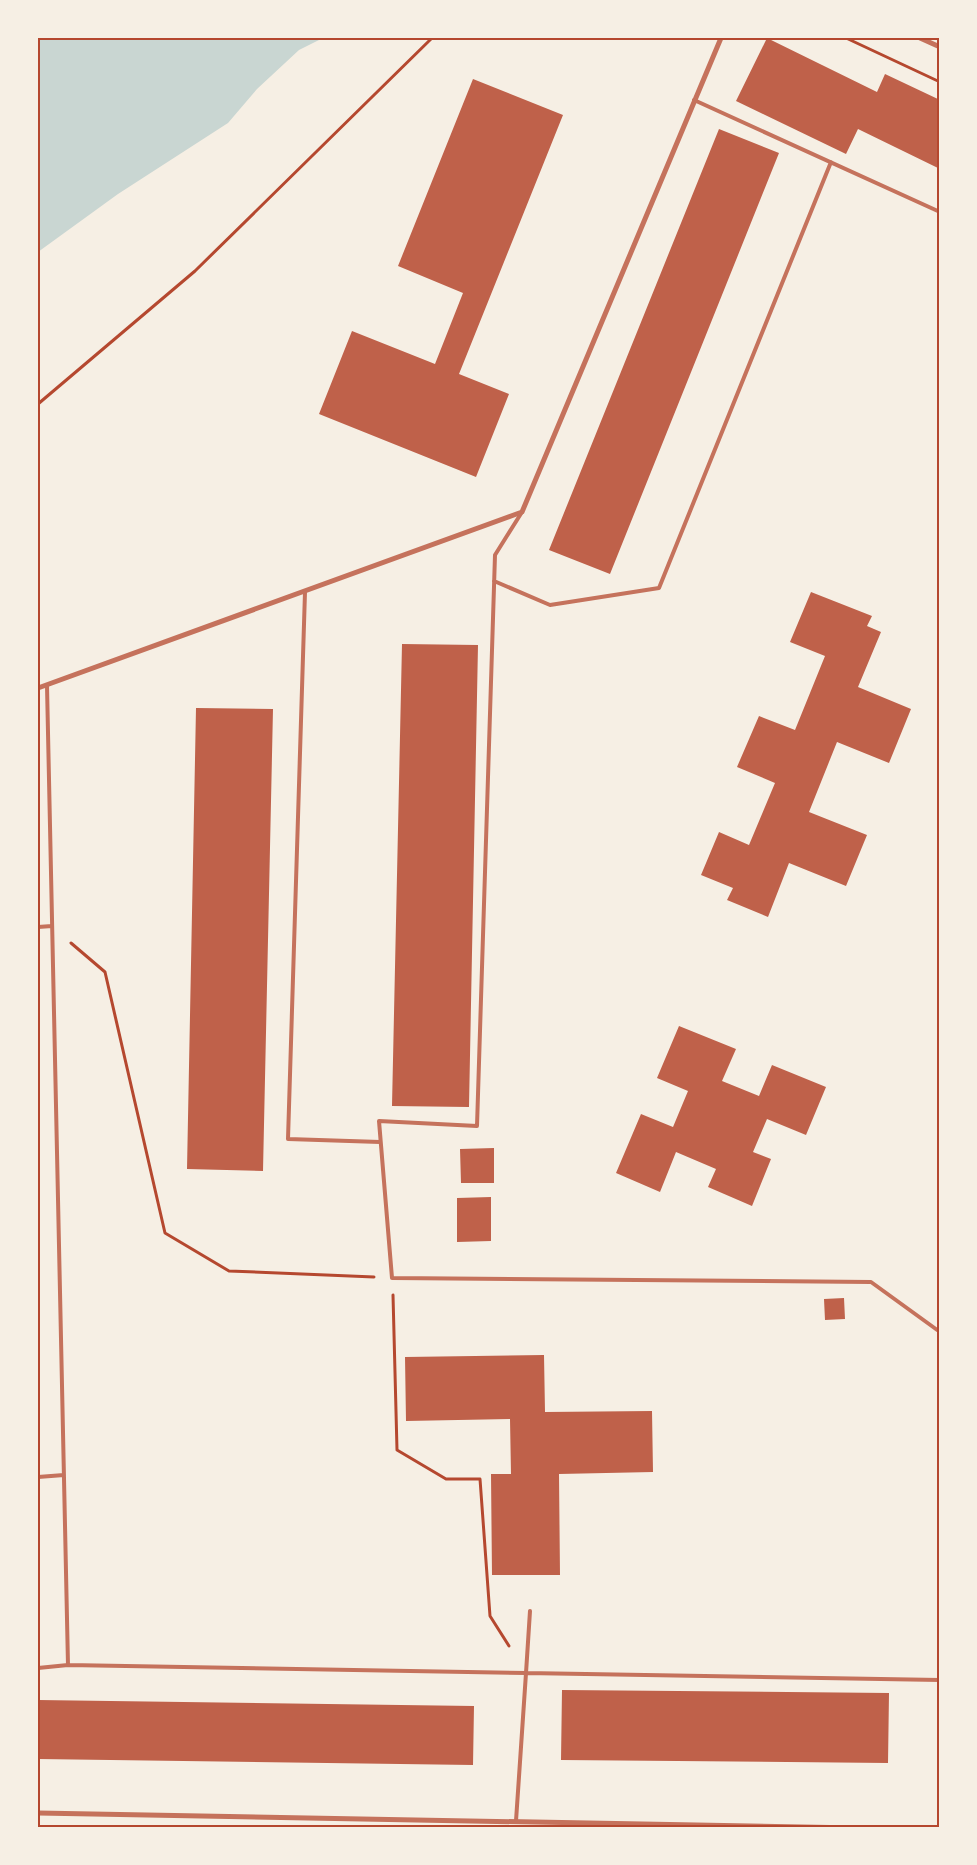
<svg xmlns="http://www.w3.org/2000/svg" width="977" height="1865" viewBox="0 0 977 1865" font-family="'PT Sans Narrow',sans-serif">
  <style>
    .water { fill: #c9d6d2 }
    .building { fill: #bf614a }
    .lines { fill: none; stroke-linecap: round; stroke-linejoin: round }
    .path { stroke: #b5482f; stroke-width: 3 }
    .service { stroke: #c5725c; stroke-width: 4 }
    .minor { stroke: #c5725c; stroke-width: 5 }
    .neatline { fill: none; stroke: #b5482f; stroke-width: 2 }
  </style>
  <rect width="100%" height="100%" fill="#f6efe4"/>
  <!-- water -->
  <path class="water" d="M38,38h285l-24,12 -42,39 -29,34 -110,71 -80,58z"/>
  <!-- building -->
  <path class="building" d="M767,38l110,54 8,-18 55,26v69l-82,-40 -12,25 -110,-53z
    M473,79l90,36 -104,259 50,20 -33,83 -157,-63 33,-83 83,33 28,-71 -65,-27z
    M719,129l60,24 -169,421 -61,-24z
    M811,592l61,24 -5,10 14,6 -23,55 53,22 -22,54 -52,-21 -28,70 58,23 -21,51 -57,-23 -21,54 -41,-17 6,-12 -32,-13 18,-43 30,13 26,-62 -38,-16 22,-51 36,14 30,-74 -35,-14z
    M402,644l76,1 -9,462 -77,-1z
    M196,708l77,1 -10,462 -76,-2z
    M679,1026l57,23 -14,32 37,15 13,-31 54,22 -20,48 -39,-16 -14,33 18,7 -19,47 -44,-19 8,-18 -40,-17 -16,40 -44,-19 25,-59 32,13 15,-36 -31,-13z
    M494,1148v35h-33l-1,-34z
    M491,1197v44l-34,1v-44z
    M844,1298l1,21 -20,1 -1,-21z
    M544,1355l1,57 107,-1 1,61 -94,2 1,101h-68l-1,-101h20l-1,-55 -104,2 -1,-64z
    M562,1690l327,3 -1,70 -327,-3z
    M38,1700l436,6 -1,59 -435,-6z"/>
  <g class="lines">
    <!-- path -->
    <path class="path" d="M846,38l94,44
      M38,404l157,-133 237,-233
      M71,943l34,29 60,261 64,38 145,6
      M393,1295l4,155 49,29h34l10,137 19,30"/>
    <!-- service -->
    <path class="service" d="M694,100l246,112
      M522,512l-27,43 -18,571 -98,-5 13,157 479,4 69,50
      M494,581l56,24 109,-17 172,-426
      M305,592l-17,547 92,3
      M38,927l14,-1
      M38,1477l26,-2
      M530,1611l-4,62 414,7
      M68,1665l458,8 -10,148
      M38,1668l30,-3 -21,-979"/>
    <!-- minor -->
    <path class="minor" d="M920,38l20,9
      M38,688l484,-176 199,-474
      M38,1813l819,15"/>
  </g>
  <!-- border -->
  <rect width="977" height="1865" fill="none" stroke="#f6efe4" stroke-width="78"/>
  <rect x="39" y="39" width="899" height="1787" class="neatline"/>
</svg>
